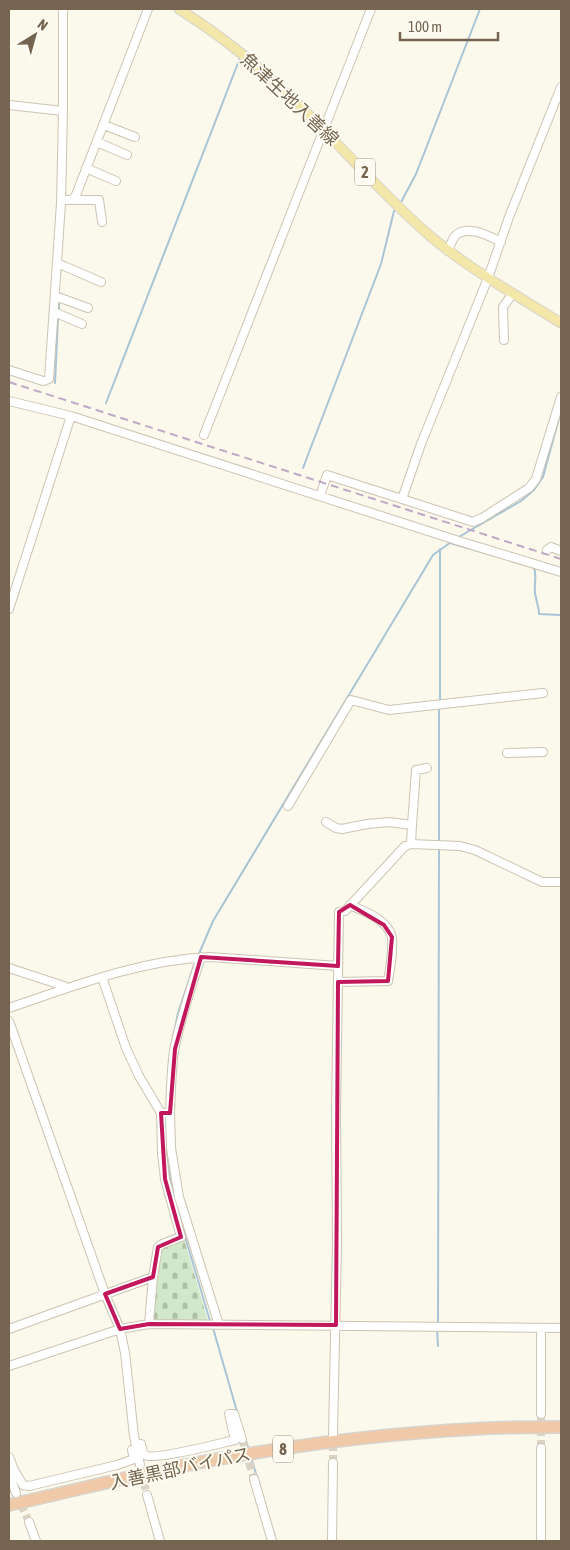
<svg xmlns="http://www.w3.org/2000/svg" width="570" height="1550" viewBox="0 0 570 1550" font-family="'Asap Condensed','Noto Sans JP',sans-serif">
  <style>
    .cemetery { fill: url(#cemetery-stones) }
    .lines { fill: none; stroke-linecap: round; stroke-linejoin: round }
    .stream { stroke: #a8c5d5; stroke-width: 2 }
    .minor-tunnel { stroke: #dad3c5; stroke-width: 8; stroke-dasharray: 8 4; stroke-linecap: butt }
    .minor-casing { stroke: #cdc4b2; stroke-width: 10 }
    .major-casing { stroke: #d8d4ce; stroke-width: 11 }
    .highway-casing { stroke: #d8d4ce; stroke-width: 14 }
    .minor { stroke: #fff; stroke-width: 8 }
    .major { stroke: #f4e7aa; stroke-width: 9 }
    .highway { stroke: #f0c9a8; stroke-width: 11 }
    .rail { stroke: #bea9c6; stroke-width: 2; stroke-dasharray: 8 5; stroke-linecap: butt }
    .marked { fill: none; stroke: #c2185b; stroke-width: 4; stroke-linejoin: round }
    .labels { text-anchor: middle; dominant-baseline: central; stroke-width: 4; stroke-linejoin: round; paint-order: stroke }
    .shield { fill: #fefcf2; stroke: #9e9281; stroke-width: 1 }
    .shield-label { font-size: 16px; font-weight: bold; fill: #756550 }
    .street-label { font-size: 18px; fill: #756550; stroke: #fefcf2 }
  </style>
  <defs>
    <pattern id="cemetery-stones" width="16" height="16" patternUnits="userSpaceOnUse" patternTransform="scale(1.25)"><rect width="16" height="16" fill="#d1e9ca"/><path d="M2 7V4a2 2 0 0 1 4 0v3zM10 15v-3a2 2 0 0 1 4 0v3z" fill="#aec0a6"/></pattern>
  </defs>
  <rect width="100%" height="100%" fill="#fbf8ec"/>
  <!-- cemetery -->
  <path class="cemetery" d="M184,1239l24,82h-56l4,-43 4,-29z"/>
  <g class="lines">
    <!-- stream -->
    <path class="stream" d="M400,204l16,-30 64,-165
      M59,310v-10
      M55,383l3,-65
      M106,403l134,-345
      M303,468l78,-204 13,-53 3,-3
      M457,538l64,-37 13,-11 9,-13 18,-66
      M450,543l63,18
      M440,549v152
      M534,568c3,7 0,16 1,25 1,7 4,14 4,21l22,1
      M439,844v-138
      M198,956l15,-35 220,-366 18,-13
      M171,1047l7,-34 16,-48
      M166,1114l1,46 5,32
      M176,1206l34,115
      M438,1324l1,-476
      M213,1328l25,87
      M437,1328l1,18
      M245,1438l4,12
      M251,1457l25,84"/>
    <!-- minor-tunnel -->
    <path class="minor-tunnel" d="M242,1439l12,40
      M541,1448v-34
      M333,1463v-25
      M141,1470l6,25
      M16,1493l13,29"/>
    <defs>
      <path id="minor" d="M561,87l-52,130 -21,61 -67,166 -19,55 71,23 9,-4 47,-30 7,-9 25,-82
        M9,105l54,6
        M104,125l31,12
        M97,142l30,13
        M86,168l30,13
        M61,200h11l4,-5 72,-186
        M72,200h27l3,22
        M448,251c2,-5 4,-11 7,-15 12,-12 34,0 46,6
        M57,263l44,19
        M55,296l33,12
        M54,312l28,12
        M504,340l-1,-33 10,-14
        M9,370l34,11 6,-2 12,-176 2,-92v-102
        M9,401l62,15 391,126 99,30
        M204,435l167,-426
        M320,496l7,-21 75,24
        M547,550l4,-3 10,4
        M9,609l62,-193
        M507,753l36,-1
        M288,806l63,-106 38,10 154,-17
        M326,822l10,6 6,1 25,-5 22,-2 23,3 -1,19
        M412,825l4,-55 11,-2
        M9,968l55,18 3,2
        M102,977l24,71 13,28 22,37
        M338,982l50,-1c2,-11 5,-33 4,-43 -3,-18 -28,-27 -42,-33
        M9,1008c65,-22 131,-48 201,-51l128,9
        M9,1021l96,273 15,35 5,24 9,83 6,29
        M170,1113c1,-21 1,-42 4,-62 6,-32 17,-63 27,-94
        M149,1324l4,-47 5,-30 4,-3 19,-7 -16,-58 -3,-26 -1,-40h9l1,35 8,49 40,128
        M541,1328v86
        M9,1329l144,-52
        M9,1366l111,-37 29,-5 412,4
        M333,1435l4,-192 -1,-132 3,-199 6,-1 60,-65 6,-2 49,2 15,4 67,32h19
        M141,1444c1,4 1,8 4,11 8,6 76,-12 90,-15l-6,-26h5l8,25
        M541,1448v93
        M9,1457l5,13 9,15 6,1 88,-21 17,-6 -2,-9
        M9,1473l7,20
        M254,1479l18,62
        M147,1495l13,46
        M29,1522l7,19
        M332,1541l1,-78"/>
      <path id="major" d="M179,9c38,24 74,52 107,84 49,45 92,98 143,142 40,34 87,60 132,88"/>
      <path id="highway" d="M9,1505c73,-16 147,-36 221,-48 81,-14 163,-24 244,-28 29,-2 58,-2 87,-2"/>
    </defs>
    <!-- minor casing -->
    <use href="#minor" class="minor-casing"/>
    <!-- major casing -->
    <use href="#major" class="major-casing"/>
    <!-- highway casing -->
    <use href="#highway" class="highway-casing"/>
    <!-- minor -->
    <use href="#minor" class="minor"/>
    <!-- major -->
    <use href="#major" class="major"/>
    <!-- highway -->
    <use href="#highway" class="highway"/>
    <!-- rail -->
    <path class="rail" d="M9,382l552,177"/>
  </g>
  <!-- marked area -->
  <path class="marked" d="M350,905l34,20 8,12 -4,44 -50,1 -2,343 -187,-1 -29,5 -15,-35 48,-17 5,-30 23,-10 -16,-58 -4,-66h9l5,-64 26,-92 137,9 1,-54z"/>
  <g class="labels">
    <!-- shield labels -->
    <g class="shield">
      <rect x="355" y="158.5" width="20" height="27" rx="4"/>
      <rect x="273" y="1435.5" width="20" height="27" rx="4"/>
    </g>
    <g class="shield-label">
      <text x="365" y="172">2</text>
      <text x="283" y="1449">8</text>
    </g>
    <!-- street labels -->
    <g class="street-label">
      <text transform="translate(290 99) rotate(43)">魚津生地入善線</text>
      <text transform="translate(180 1468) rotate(-12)">入善黒部バイパス</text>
    </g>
  </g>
  <!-- border -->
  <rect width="570" height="1550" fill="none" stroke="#756550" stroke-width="20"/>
  <!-- north arrow -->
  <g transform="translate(35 35) rotate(37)" stroke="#fefcf2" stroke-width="4" paint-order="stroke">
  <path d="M0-4L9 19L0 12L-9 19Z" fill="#756550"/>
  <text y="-8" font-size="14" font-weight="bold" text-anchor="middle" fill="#756550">N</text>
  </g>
  <!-- scale -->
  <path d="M400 32v8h98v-8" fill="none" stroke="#756550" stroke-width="2.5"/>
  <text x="408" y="32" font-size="15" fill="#756550" stroke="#fefcf2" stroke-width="4" paint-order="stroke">100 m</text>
</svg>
